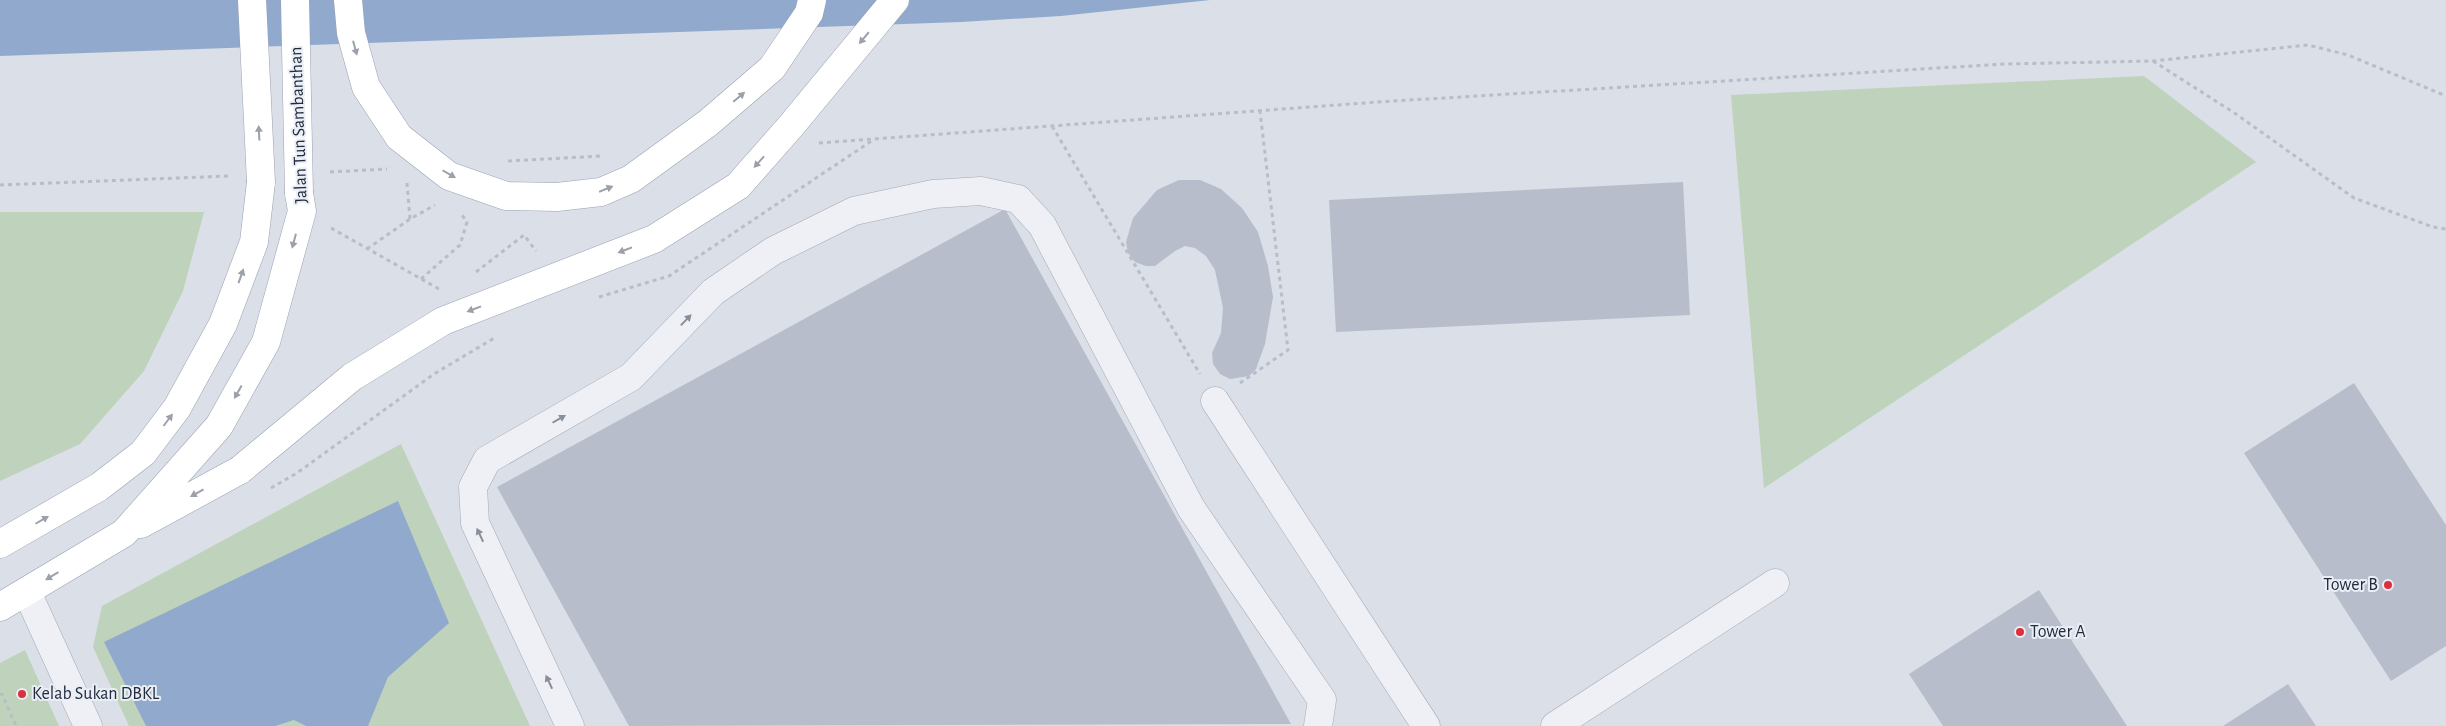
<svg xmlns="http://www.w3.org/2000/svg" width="2446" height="726" viewBox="0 0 2446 726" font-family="'Alegreya Sans',sans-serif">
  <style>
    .green { fill: #bfd2bb }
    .water { fill: #91a9cc }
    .building { fill: #b8bdcb }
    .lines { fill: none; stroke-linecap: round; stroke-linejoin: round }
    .minor-casing { stroke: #a4a9b5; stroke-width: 29 }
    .major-casing { stroke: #99a2b4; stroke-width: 29 }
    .path { stroke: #b9bdc6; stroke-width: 3; stroke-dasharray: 4 4; stroke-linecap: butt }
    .minor { stroke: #eef0f5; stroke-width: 28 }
    .major { stroke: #fff; stroke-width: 28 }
    .major-bridge-casing { stroke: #99a2b4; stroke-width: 29; stroke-linecap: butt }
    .major-bridge { stroke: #fff; stroke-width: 28 }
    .oneway { fill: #9ca0a9 }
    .oneway2 { fill: #888e9a }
    .poi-dot { fill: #dd303c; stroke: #eaeef5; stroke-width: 2 }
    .labels { text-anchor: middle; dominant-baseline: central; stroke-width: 4; stroke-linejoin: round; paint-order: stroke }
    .street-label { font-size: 18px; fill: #232b3f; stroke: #eaeef5 }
    .poi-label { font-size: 18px; fill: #232b3f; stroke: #eaeef5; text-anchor: start }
  </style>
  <rect width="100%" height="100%" fill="#dbdfe7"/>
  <!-- green -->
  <path class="green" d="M2144,76l112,86 -492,326 -33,-393z
    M0,212h204l-21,79 -39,80 -64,73 -80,37z
    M401,444l129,282h-401l-36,-79 9,-41z
    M25,650l34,76h-59v-63z"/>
  <!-- water -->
  <path class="water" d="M0,0h1210l-149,16 -100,6 -961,34z
    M398,501l51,122 -61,54 -20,49h-62l-12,-6 -19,6h-129l-42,-84z"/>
  <!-- building -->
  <path class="building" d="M1179,180h21l21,9 21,19 16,24 10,34 5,31 -8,47 -9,25 -7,7 -19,3 -10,-5 -7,-10 -1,-11 9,-20 2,-25 -8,-38 -9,-14 -11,-8 -10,-2 -10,5 -20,15h-9l-11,-4 -7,-9 -2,-11 7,-24 24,-28z
    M1683,182l7,133 -354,17 -7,-132z
    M1005,209l286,515 -662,2 -132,-239z
    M2354,383l92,142v121l-55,35 -147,-228z
    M2039,590l88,136h-184l-34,-52z
    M2288,684l28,42h-93z"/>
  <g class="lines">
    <defs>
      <path id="minor" d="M1215,401l211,325
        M27,592l61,134
        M570,726l-95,-203 -2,-36 14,-27 144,-83 82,-85 60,-41 81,-40 79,-17 48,-3 37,8 24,26 149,283 131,192 -4,26
        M1555,726l220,-143"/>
      <path id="major" d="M141,524l99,-54
        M0,544l99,-57 44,-34 34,-45 46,-84 31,-82 7,-60
        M0,607l124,-74 95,-107 47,-84 36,-131 -3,-18"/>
    </defs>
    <!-- minor casing -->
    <use href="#minor" class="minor-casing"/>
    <!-- major casing -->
    <use href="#major" class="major-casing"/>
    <!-- path -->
    <path class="path" d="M2153,61l83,53 118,84 79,29 13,2
      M1052,126l148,248
      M819,143l559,-41 626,-38 149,-3 155,-16 40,10 98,41
      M508,161l93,-5
      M330,172l57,-3
      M407,183l3,36
      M0,185l229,-9
      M331,228l108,61
      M367,249l43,-30 25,-14
      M476,272l48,-37 12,16
      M421,279l39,-34 7,-23 -5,-7
      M599,297l70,-21 204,-136
      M1240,383l48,-33 -28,-239
      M271,488l26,-15 137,-99 62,-37
      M0,695l2,-1 14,32"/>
    <!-- minor -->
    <use href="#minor" class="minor"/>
    <!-- major -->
    <use href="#major" class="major"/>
    <defs>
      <path id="major-bridge" d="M252,0l9,182
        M295,0l4,193
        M348,0l3,33 15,54 33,50 50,39 57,20 51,1 44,-5 30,-13 77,-56 64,-55 37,-55 3,-13
        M240,470l112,-93 91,-56 211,-82 84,-53 52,-59 105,-127"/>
    </defs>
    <!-- major-bridge casing -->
    <use href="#major-bridge" class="major-bridge-casing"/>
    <!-- major-bridge -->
    <use href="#major-bridge" class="major-bridge"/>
  </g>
  <!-- one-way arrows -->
  <defs><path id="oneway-solid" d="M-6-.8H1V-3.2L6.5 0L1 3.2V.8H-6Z" transform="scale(1.25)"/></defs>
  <g class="oneway">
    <use href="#oneway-solid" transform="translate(864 38) rotate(130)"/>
    <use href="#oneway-solid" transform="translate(355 48) rotate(75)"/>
    <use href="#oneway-solid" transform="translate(739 97) rotate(-40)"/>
    <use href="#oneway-solid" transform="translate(259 133) rotate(-93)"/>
    <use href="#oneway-solid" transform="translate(759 162) rotate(132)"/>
    <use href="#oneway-solid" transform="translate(449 174) rotate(30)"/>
    <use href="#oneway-solid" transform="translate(606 189) rotate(-22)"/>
    <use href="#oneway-solid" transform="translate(294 241) rotate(105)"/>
    <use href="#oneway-solid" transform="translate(625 250) rotate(159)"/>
    <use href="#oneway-solid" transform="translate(241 276) rotate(-70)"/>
    <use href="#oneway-solid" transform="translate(474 309) rotate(159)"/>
    <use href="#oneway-solid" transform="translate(238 392) rotate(119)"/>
    <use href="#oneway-solid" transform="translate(168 420) rotate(-53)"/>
    <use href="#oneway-solid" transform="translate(197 493) rotate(151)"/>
    <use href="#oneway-solid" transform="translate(42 520) rotate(-30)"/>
    <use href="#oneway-solid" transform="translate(52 576) rotate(149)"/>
  </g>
  <g class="oneway2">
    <use href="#oneway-solid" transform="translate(686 320) rotate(-46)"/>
    <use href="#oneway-solid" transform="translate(559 419) rotate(-30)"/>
    <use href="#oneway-solid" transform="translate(480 535) rotate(-115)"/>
    <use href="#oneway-solid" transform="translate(549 682) rotate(-115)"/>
  </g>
  <!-- markers -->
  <g class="poi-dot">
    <circle cx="2388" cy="585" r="5"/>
    <circle cx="2020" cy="632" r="5"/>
    <circle cx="22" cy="694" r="5"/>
  </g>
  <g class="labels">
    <!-- street labels -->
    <g class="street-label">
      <text transform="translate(299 125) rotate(-92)">Jalan Tun Sambanthan</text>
    </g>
    <!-- poi labels -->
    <g class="poi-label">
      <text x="2378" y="585" text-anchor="end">Tower B</text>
      <text x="2030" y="632">Tower A</text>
      <text x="32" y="694">Kelab Sukan DBKL</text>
    </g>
  </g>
</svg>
